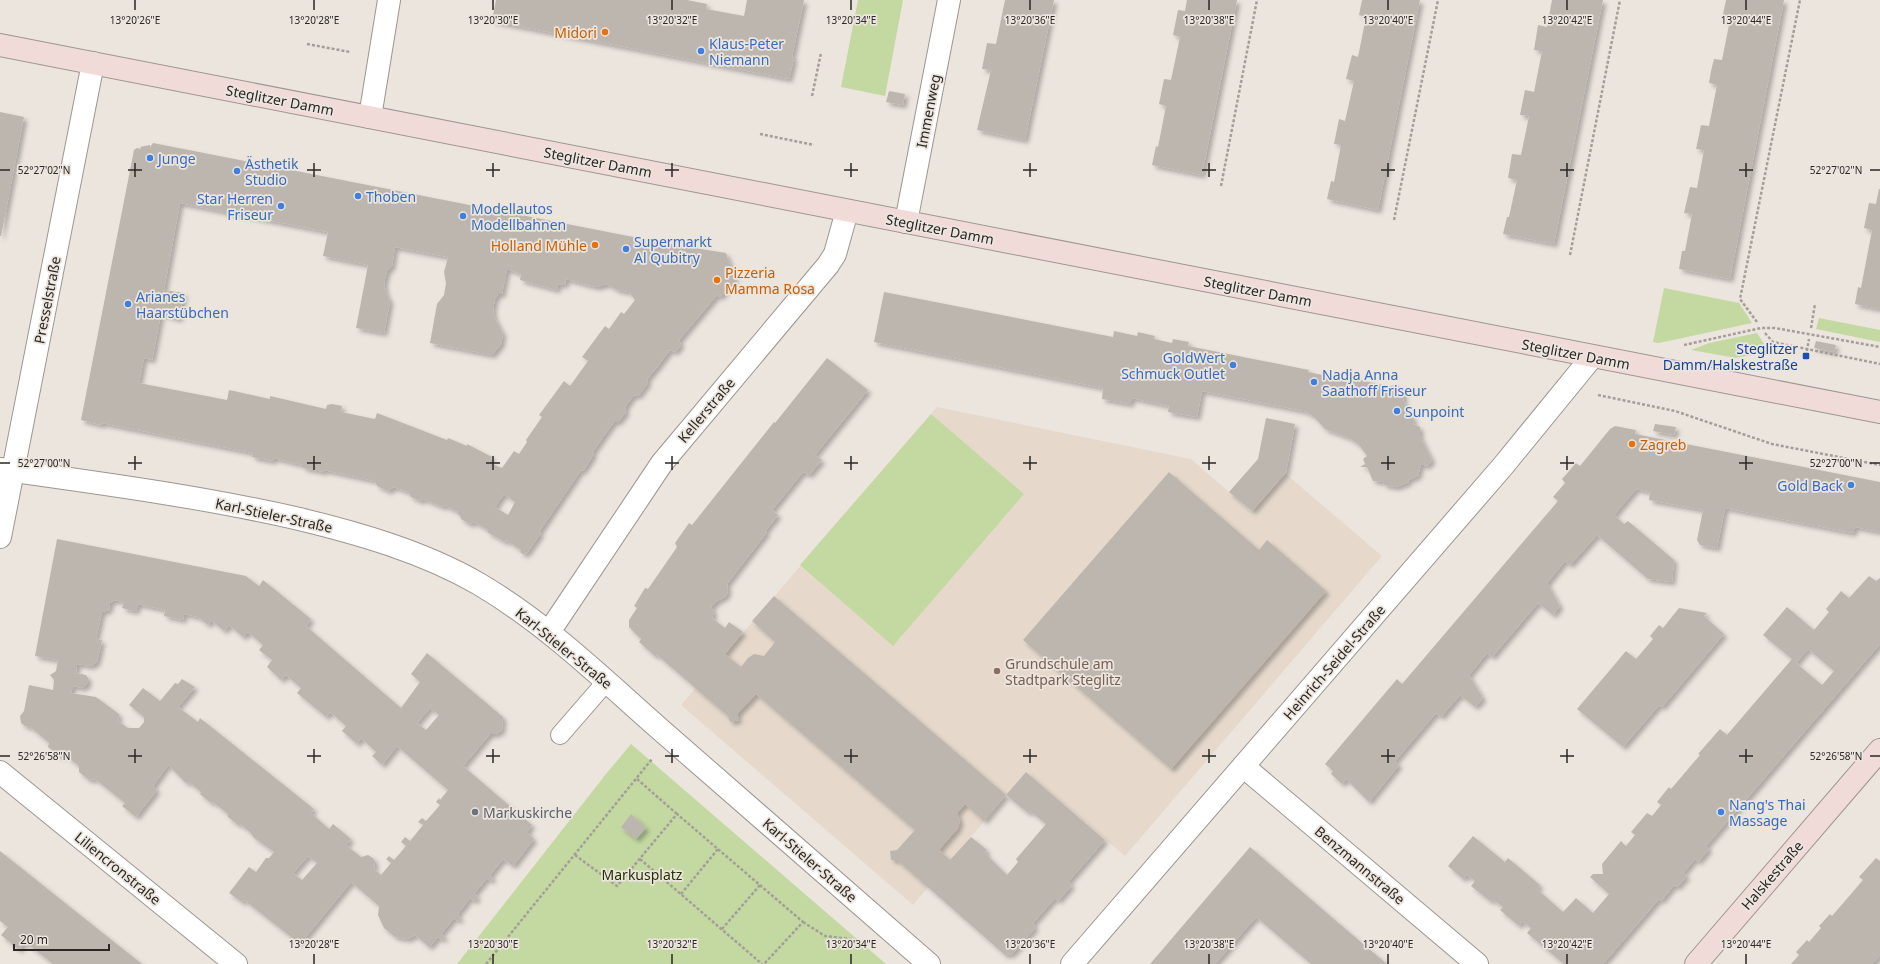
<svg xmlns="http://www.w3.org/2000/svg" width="1880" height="964" viewBox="0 0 1880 964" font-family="'Noto Sans',sans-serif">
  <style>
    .built { fill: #e6d9cc }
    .green { fill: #c4d8a2 }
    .building { fill: #bdb6af; fill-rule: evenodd; filter: url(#shadow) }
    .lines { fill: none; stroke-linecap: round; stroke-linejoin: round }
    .lane-casing { stroke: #9d9690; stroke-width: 20 }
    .street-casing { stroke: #9d9690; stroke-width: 24 }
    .secondary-casing { stroke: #9d9690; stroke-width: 24 }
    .path { stroke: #a49e99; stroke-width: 2.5; stroke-dasharray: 3 2; stroke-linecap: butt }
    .lane { stroke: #fff; stroke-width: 18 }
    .street { stroke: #fff; stroke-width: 22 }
    .secondary { stroke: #f1dbd8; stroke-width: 22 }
    .ticks { fill: none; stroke: #2a2724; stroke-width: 1.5 }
    .food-dot { fill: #e8710a; stroke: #ece5de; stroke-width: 1.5 }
    .shop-dot { fill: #3f7fe0; stroke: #ece5de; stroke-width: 1.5 }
    .transit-dot { fill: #1a4fb4; stroke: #ece5de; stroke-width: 1.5 }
    .education-dot { fill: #8d6e63; stroke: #ece5de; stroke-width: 1.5 }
    .worship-dot { fill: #6b7280; stroke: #ece5de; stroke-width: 1.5 }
    .labels { text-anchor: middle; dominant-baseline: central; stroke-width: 3.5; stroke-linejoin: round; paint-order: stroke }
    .food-label { font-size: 14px; fill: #c56008; stroke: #ece5de; text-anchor: end }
    .shop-label { font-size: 14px; fill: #366cbe; stroke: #ece5de; text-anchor: start }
    .street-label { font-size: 14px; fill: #2a2724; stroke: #ece5de }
    .transit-label { font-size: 14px; fill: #164399; stroke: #ece5de; text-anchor: end }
    .education-label { font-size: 14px; fill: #785e54; stroke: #ece5de; text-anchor: start }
    .worship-label { font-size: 14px; fill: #5b616d; stroke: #ece5de; text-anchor: start }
    .park-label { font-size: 14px; fill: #243200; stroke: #ece5de }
    .ticks-label { font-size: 10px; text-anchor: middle; fill: #2a2724; stroke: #ece5de; stroke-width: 3.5; stroke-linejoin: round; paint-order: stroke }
  </style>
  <defs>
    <filter id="shadow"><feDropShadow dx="3.5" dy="3.5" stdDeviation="2" flood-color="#0004"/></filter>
  </defs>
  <rect width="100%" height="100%" fill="#ece5de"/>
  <!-- built -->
  <path class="built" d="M937,407l254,52 61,53 34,-38 96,82 -257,300 -99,-84 -113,133 -232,-200z"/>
  <!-- green -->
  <path class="green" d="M858,0h45l-18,96 -44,-9z
    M1664,288l75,15 13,20 -93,20 -6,-1z
    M1819,318l61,12v12l-64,-13z
    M1757,333l12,19 -33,6 -45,-8 18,-7z
    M931,414l93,80 -131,152 -93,-81z
    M631,744l255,220h-429l149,-190z"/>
  <!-- building -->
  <path class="building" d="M496,0h191l20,4 -1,5 38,7 3,-16h57l-12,57 2,1 -5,21 -297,-58z
    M1005,0h49l-29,140 -48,-10 14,-60 -9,-1 5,-26 9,1z
    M1187,0h50l-35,175 -50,-10 4,-19 2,1 8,-41 -7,-2 5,-25 7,1 9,-43 -7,-2 5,-25 7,1z
    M1362,0h58l-42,210 -51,-11 4,-18 3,1 7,-37 -7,-1 5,-25 6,2 9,-40 -8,-2 6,-24 6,2 8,-40 -7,-2z
    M1552,0h51l-49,244 -51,-10 4,-17h2l8,-37 -9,-2 4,-24 9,1 8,-39 -9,-1 5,-25 9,2 8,-41 -8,-1 4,-25 9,2z
    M1726,0h58l-54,279 -51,-10 3,-18h3l7,-37 -8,-1 6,-26 7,1 7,-38 -8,-1 3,-14 2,-10 8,1 8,-41 -8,-2 2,-12 3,-12 8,1 8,-40 -8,-1z
    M889,91l16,3 -2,11 -17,-3z
    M0,112l24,5 -23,119h-1z
    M153,143l511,100 62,10 9,27 -15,17 -3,-2 -38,45 2,5 -6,7 -5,-2 -12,16 -11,13 1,4 -10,13 -4,-1 -9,12 1,5 -8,10h-4l-11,15 -11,16 2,1 -11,17 -2,-1 -42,62 2,1 -14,20 -1,-1 -2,3 -4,-3 1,-2 -15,-10 -1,2 -18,-10 1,-2 -14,-8 -4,2 -9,-5 -1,-4 -3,-1 1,-2 -14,-7 -1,2 -20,-8 -3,2 -9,-4 -3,-5 -14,-5 -6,4 -11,-5 -2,-5 -51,-11v2l-21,-4v-3l-29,-7 -1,3 -21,-4 1,-4 -151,-30 -1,2 -20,-5 53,-270 3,-2 4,1 -1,-2 10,-2v2zM180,203l148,29 -5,24 45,9 -12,63 28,5 6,-32 -4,-8 -2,-10 3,-12 5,-5 3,-19 53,10 -4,15 2,11 -2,12 -7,9 -7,39 62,12 9,-11 2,-10 -9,-18 -1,-7 2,-10 3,-5h4l5,-25 14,5 -1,6 37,10 1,-6 7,1 1,-6 30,8 11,-3 10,6 12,2 6,8 -11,14 -3,-2 -12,17 -4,-3 -23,31 6,4 -18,25 -6,-5 -25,34 3,2 -16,23 1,2 -8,12 -5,-3 -12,17 -13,-5 3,-6 -25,-13v2l-19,-8 -1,2 -70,-27 -2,6 -34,-7 1,-6 -10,-2 -5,1 -1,4 -56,-13v3l-41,-9 -2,10 -88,-17 5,-25 8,2 9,-46 18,5 5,-26 -20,-3zM504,494l11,8 -7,13 -13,-8z
    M1879,189h1v120l-25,-5 3,-17 3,1 11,-58 -8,-2 5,-25 7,1z
    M884,292l229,45 1,-6 23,5 1,-4 17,4 -1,3 18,4 1,-4 16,3 -1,4 121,24 -1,2 39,8 7,-3 10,4 25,5 8,-1 6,4 1,6 -1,5 11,21 -1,3 7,3v9l12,24 -5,6 -6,-2 -3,12 -10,4 1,2 -13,5 -12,-2 -1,-3 -10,-1 -6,-14h-7l5,-3 -2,-5 4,-3 -8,-11 -10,-7 -24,-9 -12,-13 -9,-5 -102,-20 -5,26 -29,-5 1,-6 -37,-8 -2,6 -28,-5 1,-11 -229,-46z
    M1816,341l20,4 -2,7 -20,-4z
    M827,358l41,32 -53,65 7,5 -13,15 -6,-3 -31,38 6,5 -13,16 2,1 -40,52 1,7 -2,5 -9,5 -6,6 3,5 -2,6 13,10 4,-6 14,10 -18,22 16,13 7,-9 6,-4 10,2 11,-14 -23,-21 22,-25 232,199 -22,26 -19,-17 -8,9 3,8 -2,7 -19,22 11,10 21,-23 16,13 -2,3 22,22 11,-13 -2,-3 30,-35 -16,-13 -2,2 -22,-18 20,-23 79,68 -37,42 4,3 -14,16 -3,-3 -22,25 2,5 -23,26 -7,1 -108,-95h-6l-1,-9 7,-1 18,-20 -159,-136 -19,20 2,6 -9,2 -2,-6 -71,-61 -2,1 -16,-14 2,-3 -12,-12v-7l8,-12 -3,-2 11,-18 3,1 29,-42 -2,-4 14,-20 3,2 82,-103 1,1z
    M1266,418l29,6 -9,48 -34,39 -23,-19 29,-33z
    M1655,424l21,3 -2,8 -21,-4z
    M1615,426l21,4 -1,4 245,48v50l-25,-5 -2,6 -128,-25 -8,40 -17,-3 -3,-5 6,-30 -54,-10 1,-8 -14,-3 -22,26 10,9 4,-3 46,39 -2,22 -24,-3 -51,-44 -27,30 -5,-4 -18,22 13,23 -7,9 -15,-12 -46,54 -5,-4 -18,22 14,23 -8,9 -15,-12 -19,22 -5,-4 -41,48 4,4 -30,37 -23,-23 -4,5 -11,-10 2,-3 -8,-7 72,-85 5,5 156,-183 -5,-4 12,-14 -3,-4 14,-16 4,3 30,-37z
    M1169,472l90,78 8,-10 59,51 -155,178 -148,-129z
    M57,539l189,37 13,10 4,-6 48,39 -5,7 95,82 19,-26 -9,-8 16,-21 76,64 -1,13 -6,4h-6l-27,32 69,59 -5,7 7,7 -21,27 -10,-7 -13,16 3,3 -2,3 -4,-3 -13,16 4,3 -4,4 -4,-3 -13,17 4,3 -3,3 -4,-3 -13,16 4,3 -3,3 -4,-3 -9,10 -14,-12 -7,4 -13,-2 -11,-9 -6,-13 1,-9 -28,-24 -51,62 -56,-44 -2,2 -13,-9 20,-26 7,5 10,-14h3l5,-6 -21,-15 -1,-3 -12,-10h-3l-9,-7v-3l-15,-12 -2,1 -11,-9 1,-2 -12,-10 -3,1 -18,-18 -15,21 4,4 -21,27 -14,-11 3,-3 -30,-24 -6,1 -10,-8v-6l-14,-11 -6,1 -11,-9 1,-4 -2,-2 -17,-14 -5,-1 -4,-3 -1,-7 4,-5 5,-26 24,5 1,-10 -4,-5 6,-4 2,-11 -23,-4zM114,600l10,2 -2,6 7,2 7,1 2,-7 27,6 -1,6 19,4 1,-6 14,3 10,8 3,-5 13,11 5,-6 14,12 5,-5 15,13 -4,5 13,10 -5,7 14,13 5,-5 15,13 -4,5 29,24 4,-5 16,14 -4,5 7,6 8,7 4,-6 15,14 -4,4 10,9 15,-19 51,44 -8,10 -1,-2 -3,4 4,3 -14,16 -4,-3 -4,4 5,3 -13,16 -5,-4 -4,5 5,4 -12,14 -5,-4 -3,3 5,4 -10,12 -7,-6 1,-7 -2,-4 -5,-3 -7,2 -15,-12 5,-6 -18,-15 -4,5 -18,-16 3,-4 -114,-91 -2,4 -20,-15 17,-20 -13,-8 -4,5 -3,-1 -15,18 -17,-13 -14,17 15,12v5l-5,6h-11l-10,-7 1,-7 -23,-17 -25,-4 2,-7 10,2 5,-5v-5l-2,-3 -10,-2 1,-9 14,2 6,-4 5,-22 -6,-1 6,-27 7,-2 1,-7zM430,708l9,7 -13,15 -9,-7zM308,856l9,7 -15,17 -9,-7z
    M1869,576l7,5 4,-3v66l-174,202 3,3 -11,13 -3,-3 -12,14 4,3 -10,11 -3,-2 -13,16 -2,-2 -56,65h-39l-37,-31 4,-5 -9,-7 -3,5 -19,-16 3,-3 -11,-8 -2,2 -19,-15 4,-5 -8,-6 -4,4 -15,-13 25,-30 32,26 3,-4 32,27 -3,4 26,23 13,-14 17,15 16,-19 -19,-17 3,-3h10l-1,-10 19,-23 5,5 9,-11 -4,-3 16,-19 5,3 9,-11 -4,-3 12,-15 2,2 29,-34 -2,-1 22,-25 7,6 65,-76 -29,-24 24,-28 27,23 15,-18 -3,-3 15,-18 8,7zM1808,649l26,22 -12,14 -26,-22z
    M1679,608l28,5 -3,3 20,18 -62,73 -3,-2 -36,42 -46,-38 49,-58 10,8 17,-20 -3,-3 9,-11 4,3z
    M631,814l15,14 -10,11 -15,-12z
    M1250,847l99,85 38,32h-76l-55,-47 -41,47h-65z
    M0,851l99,79 43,34h-89l-28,-22 -6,8 -18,-15 7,-8 -8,-6z
    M1876,858l4,3v94l-8,9h-81l8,-9 -3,-3 11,-12 2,2 12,-14 -2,-2 11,-12 2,2 31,-36 -4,-3z"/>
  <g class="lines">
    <defs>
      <path id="lane" d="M560,735l46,-53"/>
      <path id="street" d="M370,117l19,-117
        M906,222l43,-222
        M0,469c99,14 198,27 295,49 63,15 129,34 184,66 68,40 125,96 183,147 89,77 178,155 267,233
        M0,537l93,-474
        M549,632l113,-169 166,-198 7,-11 12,-43
        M1243,766l234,198
        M0,772l236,192
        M1072,964l431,-498 89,-109"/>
      <path id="secondary" d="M0,45l1880,367
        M1696,964l184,-214"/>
    </defs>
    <!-- lane casing -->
    <use href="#lane" class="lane-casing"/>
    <!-- street casing -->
    <use href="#street" class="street-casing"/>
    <!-- secondary casing -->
    <use href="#secondary" class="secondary-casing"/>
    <!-- path -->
    <path class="path" d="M307,44l43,8
      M812,96l9,-43
      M760,134l54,11
      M1221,186l36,-186
      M1394,220l44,-220
      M1570,255l50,-255
      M1757,322l-17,-23 60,-299
      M1811,328l4,-24
      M1765,333l8,9 107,22
      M1684,345l77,-17h14l105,19
      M1806,356l3,-17
      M1598,395l77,16 97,33 108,21
      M637,779l40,35
      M575,855l42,31 60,-72 126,108 -39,42
      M640,859l122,105
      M681,894l37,-45
      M803,922l22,14 33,4
      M722,929l38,-44
      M486,964l166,-205"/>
    <!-- lane -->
    <use href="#lane" class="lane"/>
    <!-- street -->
    <use href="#street" class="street"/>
    <!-- secondary -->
    <use href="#secondary" class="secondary"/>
  </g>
  <!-- ticks -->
  <path class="ticks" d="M135,0v10M314,0v10M493,0v10M672,0v10M851,0v10M1030,0v10M1209,0v10M1388,0v10M1567,0v10M1746,0v10M135,163v14M314,163v14M493,163v14M672,163v14M851,163v14M1030,163v14M1209,163v14M1388,163v14M1567,163v14M1746,163v14M0,170h10M128,170h14M307,170h14M486,170h14M665,170h14M844,170h14M1023,170h14M1202,170h14M1381,170h14M1560,170h14M1739,170h14M1870,170h10M135,456v14M314,456v14M493,456v14M672,456v14M851,456v14M1030,456v14M1209,456v14M1388,456v14M1567,456v14M1746,456v14M0,463h10M128,463h14M307,463h14M486,463h14M665,463h14M844,463h14M1023,463h14M1202,463h14M1381,463h14M1560,463h14M1739,463h14M1870,463h10M135,749v14M314,749v14M493,749v14M672,749v14M851,749v14M1030,749v14M1209,749v14M1388,749v14M1567,749v14M1746,749v14M0,756h10M128,756h14M307,756h14M486,756h14M665,756h14M844,756h14M1023,756h14M1202,756h14M1381,756h14M1560,756h14M1739,756h14M1870,756h10M314,954v10M493,954v10M672,954v10M851,954v10M1030,954v10M1209,954v10M1388,954v10M1567,954v10M1746,954v10"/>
  <!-- markers -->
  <g class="food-dot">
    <circle cx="605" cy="32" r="4"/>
    <circle cx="595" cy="245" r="4"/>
    <circle cx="717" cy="280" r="4"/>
    <circle cx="1632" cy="444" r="4"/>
  </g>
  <g class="shop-dot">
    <circle cx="701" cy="51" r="4"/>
    <circle cx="150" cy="158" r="4"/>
    <circle cx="237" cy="171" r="4"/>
    <circle cx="358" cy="196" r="4"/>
    <circle cx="281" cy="206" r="4"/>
    <circle cx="463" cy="216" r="4"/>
    <circle cx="626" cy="249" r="4"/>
    <circle cx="128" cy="304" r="4"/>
    <circle cx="1233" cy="365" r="4"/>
    <circle cx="1314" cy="382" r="4"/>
    <circle cx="1397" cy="411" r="4"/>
    <circle cx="1851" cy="485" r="4"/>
    <circle cx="1721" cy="812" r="4"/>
  </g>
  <rect class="transit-dot" x="1802" y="352" width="8" height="8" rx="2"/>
  <circle class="education-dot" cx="997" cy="671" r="4"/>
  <circle class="worship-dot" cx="475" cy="812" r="4"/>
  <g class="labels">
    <!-- food labels -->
    <g class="food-label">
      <text x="597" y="32">Midori</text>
      <text x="587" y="245">Holland Mühle</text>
      <text x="725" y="272" text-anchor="start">Pizzeria<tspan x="725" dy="16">Mamma Rosa</tspan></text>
      <text x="1640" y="444" text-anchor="start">Zagreb</text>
    </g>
    <!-- shop labels -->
    <g class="shop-label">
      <text x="709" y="43">Klaus-Peter<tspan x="709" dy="16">Niemann</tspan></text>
      <text x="158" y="158">Junge</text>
      <text x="245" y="163">Ästhetik<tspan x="245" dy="16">Studio</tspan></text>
      <text x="366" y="196">Thoben</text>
      <text x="273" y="198" text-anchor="end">Star Herren<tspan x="273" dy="16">Friseur</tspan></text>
      <text x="471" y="208">Modellautos<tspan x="471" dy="16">Modellbahnen</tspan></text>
      <text x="634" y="241">Supermarkt<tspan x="634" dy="16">Al Qubitry</tspan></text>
      <text x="136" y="296">Arianes<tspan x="136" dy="16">Haarstübchen</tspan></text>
      <text x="1225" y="357" text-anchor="end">GoldWert<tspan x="1225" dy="16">Schmuck Outlet</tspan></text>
      <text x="1322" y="374">Nadja Anna<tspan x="1322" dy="16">Saathoff Friseur</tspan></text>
      <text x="1405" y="411">Sunpoint</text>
      <text x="1843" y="485" text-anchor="end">Gold Back</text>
      <text x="1729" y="804">Nang's Thai<tspan x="1729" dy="16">Massage</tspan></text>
    </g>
    <!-- street labels -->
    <g class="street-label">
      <text transform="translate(280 100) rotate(11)">Steglitzer Damm</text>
      <text transform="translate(928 111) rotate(-79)">Immenweg</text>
      <text transform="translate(598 162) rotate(11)">Steglitzer Damm</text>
      <text transform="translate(940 229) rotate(11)">Steglitzer Damm</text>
      <text transform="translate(1258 291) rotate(11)">Steglitzer Damm</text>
      <text transform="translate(47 300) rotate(-79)">Presselstraße</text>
      <text transform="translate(1576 354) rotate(11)">Steglitzer Damm</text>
      <text transform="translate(706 410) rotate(-50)">Kellerstraße</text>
      <text transform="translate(274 515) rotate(12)">Karl-Stieler-Straße</text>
      <text transform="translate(564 648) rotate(39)">Karl-Stieler-Straße</text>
      <text transform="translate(1334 662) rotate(-49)">Heinrich-Seidel-Straße</text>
      <text transform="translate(810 860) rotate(41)">Karl-Stieler-Straße</text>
      <text transform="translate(1360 865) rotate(40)">Benzmannstraße</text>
      <text transform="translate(118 868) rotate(39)">Liliencronstraße</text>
      <text transform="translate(1772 875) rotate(-49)">Halskestraße</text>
    </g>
    <!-- transit labels -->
    <g class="transit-label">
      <text x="1798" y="348">Steglitzer<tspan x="1798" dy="16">Damm/Halskestraße</tspan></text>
    </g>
    <!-- education labels -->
    <g class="education-label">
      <text x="1005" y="663">Grundschule am<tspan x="1005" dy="16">Stadtpark Steglitz</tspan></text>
    </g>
    <!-- worship labels -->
    <g class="worship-label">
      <text x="483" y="812">Markuskirche</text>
    </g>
    <!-- park labels -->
    <g class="park-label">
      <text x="642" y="874">Markusplatz</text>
    </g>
  </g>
  <g class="ticks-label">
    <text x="135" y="24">13°20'26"E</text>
    <text x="314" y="24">13°20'28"E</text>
    <text x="493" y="24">13°20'30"E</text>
    <text x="672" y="24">13°20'32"E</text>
    <text x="851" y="24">13°20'34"E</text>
    <text x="1030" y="24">13°20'36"E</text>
    <text x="1209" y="24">13°20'38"E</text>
    <text x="1388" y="24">13°20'40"E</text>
    <text x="1567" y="24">13°20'42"E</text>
    <text x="1746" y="24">13°20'44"E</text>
    <text x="44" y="174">52°27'02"N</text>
    <text x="1836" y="174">52°27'02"N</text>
    <text x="44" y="467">52°27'00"N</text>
    <text x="1836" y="467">52°27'00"N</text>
    <text x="44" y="760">52°26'58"N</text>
    <text x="1836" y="760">52°26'58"N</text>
    <text x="314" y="948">13°20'28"E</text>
    <text x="493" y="948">13°20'30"E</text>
    <text x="672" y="948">13°20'32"E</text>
    <text x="851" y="948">13°20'34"E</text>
    <text x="1030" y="948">13°20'36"E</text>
    <text x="1209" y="948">13°20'38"E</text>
    <text x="1388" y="948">13°20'40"E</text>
    <text x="1567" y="948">13°20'42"E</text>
    <text x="1746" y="948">13°20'44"E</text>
  </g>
  <!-- scale -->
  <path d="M14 944v6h95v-6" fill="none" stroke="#2a2724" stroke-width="2"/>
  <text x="20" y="944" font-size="12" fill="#2a2724" stroke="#ece5de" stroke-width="3" paint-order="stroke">20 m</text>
</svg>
